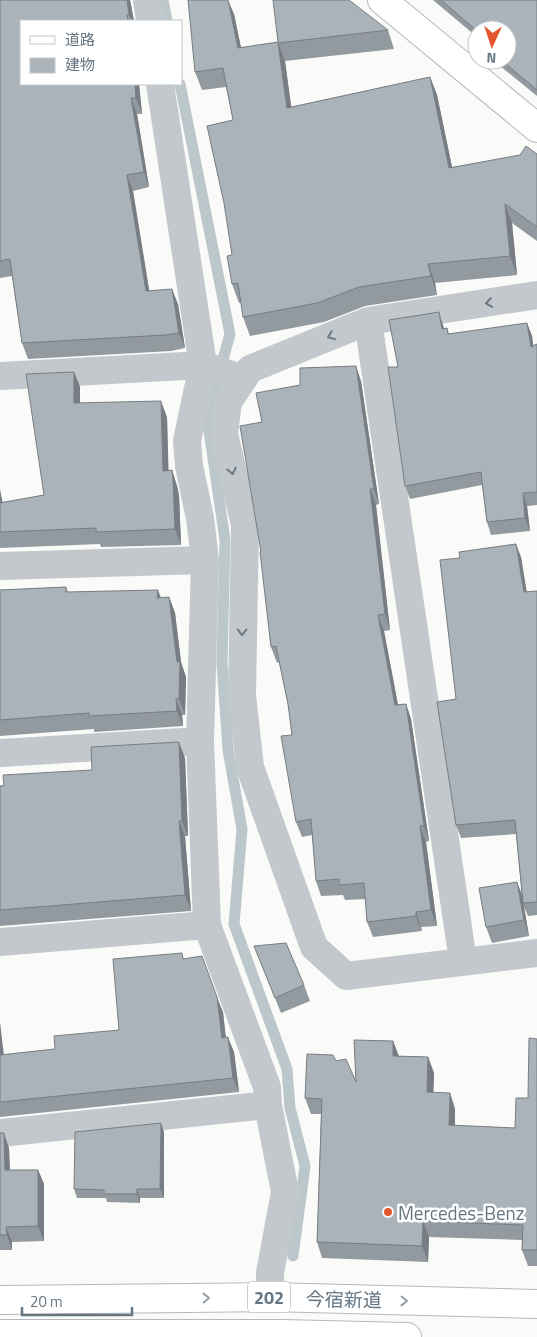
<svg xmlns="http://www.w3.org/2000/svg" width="537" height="1337" viewBox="0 0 537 1337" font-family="'Titillium Web','Noto Sans JP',sans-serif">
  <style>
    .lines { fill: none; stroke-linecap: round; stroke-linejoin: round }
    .stream { stroke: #bbc7cb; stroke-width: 11 }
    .secondary-casing { stroke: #b3babf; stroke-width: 30 }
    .highway-casing { stroke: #b4b9bd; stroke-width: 30 }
    .street { stroke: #c3c8cc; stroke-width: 28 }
    .secondary { stroke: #fff; stroke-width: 28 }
    .highway { stroke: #fff; stroke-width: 28 }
    .wall { fill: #929a9f }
    .shaded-wall { fill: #777d82 }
    .building { fill: #aab3b9; stroke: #777d82 }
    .oneway { stroke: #6a7a87 }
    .oneway2 { stroke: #939fa8 }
    .poi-dot { fill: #e4572e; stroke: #fff; stroke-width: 2 }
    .labels { text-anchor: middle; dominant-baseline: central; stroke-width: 5; stroke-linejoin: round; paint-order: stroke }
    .shield { fill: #fff; stroke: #939fa8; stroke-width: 1 }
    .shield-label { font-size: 18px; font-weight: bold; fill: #657683 }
    .poi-label { font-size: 19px; fill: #657683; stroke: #fff; text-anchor: start }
    .street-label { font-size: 19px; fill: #657683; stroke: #fff }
  </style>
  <rect width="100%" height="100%" fill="#fafaf8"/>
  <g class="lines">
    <!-- stream -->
    <path class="stream" d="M163,0l4,21
      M180,84l50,250 -23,83 18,123 -3,123 6,87 14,79 -8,95 53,145 3,39 15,58 -12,90"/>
    <defs>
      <path id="secondary" d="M382,0l155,128"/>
      <path id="highway" d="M0,1300l270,-3 267,7
        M0,1334h281l126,3"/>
    </defs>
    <!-- secondary casing -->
    <use href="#secondary" class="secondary-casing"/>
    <!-- highway casing -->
    <use href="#highway" class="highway-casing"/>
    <!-- street -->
    <path class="street" d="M147,0l3,21
      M537,295l-169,26 -118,48 -22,33 -4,32 21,91 -3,170 8,72 64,180 32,29 191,-23
      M368,321l95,640
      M0,376l203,-11 40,14
      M0,566l205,-6
      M0,753l200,-12
      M207,925l60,162 1,18 17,87 -15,81v24
      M0,942l207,-17 -7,-184 5,-181 -5,-42 -11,-52 -2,-25 16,-76 -43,-281
      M0,1133l268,-28"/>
    <!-- secondary -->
    <use href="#secondary" class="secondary"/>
    <!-- highway -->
    <use href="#highway" class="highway"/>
  </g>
  <!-- wall -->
  <path class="wall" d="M0,0h130l4,21h-113v63h118l3,30h-5l12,73 -16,4 16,100 29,13 7,44 -14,3 -143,8 -6,-16 -10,-67 -12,2z
    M433,0h104v96l-44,-36h14l-30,-30v7z
    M234,14l7,34 37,-6 110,-12 6,19 -109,12 6,46 139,-30 7,18 15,72 85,-13v87l-25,-18 5,52 -82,8 2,12 -72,11 -41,16 -74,14 -7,-19 -2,-14h-2l-7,-19 1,-164 -7,-33 -24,3 -7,-18z
    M527,323l5,13 1,9 4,-1v161l-10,1 3,25 -39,4 -4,-13 -5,-37 -72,14 -5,-13 -7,-119 45,-42 1,4 3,-1 2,6z
    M74,372l6,15v16l87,14 1,53h4l5,16 2,9 2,50 -80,2 -1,-3 -100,4v-58l2,12 42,-7z
    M361,381l18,123 -3,1 14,125 -6,1 14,74 8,-1 5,15 18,122 -3,1 11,84 -16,1 1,4 -49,6 -6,-15 -1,-23 -21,1 -2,-5 -22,1 -5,-15 -4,-46 -10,2 -6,-15 -4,-87 -4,-31 -9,-42 -2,1 -6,-16 -10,-95 1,-130z
    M521,557l5,35 11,-1v324l-9,1 -4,-9 5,29 -37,7 -6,-16 36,-31 -6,-62 -55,4 -5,-13v-126z
    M66,587l2,5 93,6 8,-1 6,16 6,49 5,15 -1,38h-3l1,11 -89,6v-3l-94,7v-146z
    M185,758l3,78h-3l6,75 -191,15v-140l92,-16z
    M254,946l50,39 6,16 -29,12z
    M184,958l39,54 3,25 8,15 5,40 -239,25v-94l4,32 51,-6 64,-19z
    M537,1039v227h-9l-6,-16v-10l-93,-3 -1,25 -106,-4 -5,-16 4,-128h-10l-6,-16 31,-37 20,21 37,-41 6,15 29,1 6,16 -1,20h17l5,16v17l60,2 13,-30z
    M164,1132v66h-24v5l-33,-1 -1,-4h-29l-3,-9z
    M0,1133l9,15 1,22h28l6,14v57l-32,1v8h-12z"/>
  <!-- shaded-wall -->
  <path class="shaded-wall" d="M127,0h3l4,21h-2l-3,-6z
    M228,0l6,14 11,53 -7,-19z
    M278,43l7,18 9,66 -7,-19z
    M430,77l7,18 19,91 -7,-18z
    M135,84h4l3,30 -6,-16z
    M131,98l6,16 12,73 -5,-15z
    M127,175l6,16 19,116 -6,-16z
    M505,204l7,19 5,52 -7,-19z
    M428,264l7,19 2,12 -6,-19z
    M172,289l6,15 7,44 -6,-15z
    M439,312l4,13 4,17 -5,-13z
    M527,323l5,13 3,24 -4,-13z
    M356,366l5,15 18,123 -5,-15z
    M74,372l6,15v32l-6,-16z
    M161,401l6,16 2,69 -6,-15z
    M172,470l5,16 2,9 2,50 -6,-16z
    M370,489l6,16 14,125 -5,-16z
    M0,490l6,29 -6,-16z
    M523,493l4,13 3,25 -5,-13z
    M516,544l5,13 8,48 -5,-13z
    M158,590l6,16 -7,-8z
    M169,597l6,16 6,49 5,15 -1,38 -6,-16 -2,-37z
    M378,615l6,16 17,90 -6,-16z
    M176,699l6,16 1,11 -6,-15z
    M406,704l5,15 18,122 -5,-15z
    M179,742l6,16 3,78 -6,-15z
    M179,821l6,15 6,75 -6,-16z
    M420,826l6,16 11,84 -6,-16z
    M517,882l6,15v6l1,4 5,29 -5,-16z
    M416,912l5,15 1,4 -6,-15z
    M217,997l6,15 4,40 -5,-14z
    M0,1023l5,47 -5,-15z
    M228,1037l6,15 5,40 -6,-14z
    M393,1041l6,16 -6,-1z
    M428,1057l6,16 -1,35 -6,-16z
    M450,1093l5,16v32l-6,-16z
    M161,1123l3,9v66l-4,-9z
    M4,1133l5,15 1,36 -5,-14z
    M38,1170l6,14v57l-6,-15z
    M137,1189l3,9v5l-3,-9z
    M423,1221l6,16 -1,25 -6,-16z
    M6,1227l6,15v8l-5,-15z"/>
  <!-- building -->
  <path class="building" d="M0,0h127l2,15h-2l1,6h-107v63h114l1,14h-5l13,74 -17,3 19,116 26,-2 7,44 -14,2 -143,8 -12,-84 -10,2z
    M188,0h40l10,48 40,-6 -5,-42h76l39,30 -110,13 9,65 143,-31 19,91 71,-13 6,-9 11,8v73l-32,-23 5,52 -82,8 3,12 -72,11 -42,16 -74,14 -5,-34 -6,1 -5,-28 5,-1 -8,-52 -17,-77 26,-6 -10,-52 -28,4z
    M441,0h96v90l-36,-30h6v-30h-30v1z
    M439,312l3,17 5,-1 1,6 79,-11 4,24 6,-3v148l-14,1 2,25 -38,4 -6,-50 -76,14 -17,-119h10l-9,-47z
    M356,366l18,123h-4l15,125 -7,1 17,90 11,-1 18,122h-4l11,84 -15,2v4l-49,6 -3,-39 -25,2v-6l-23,2 -5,-62 -15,3 -15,-86 11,-1 -4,-31 -12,-58 -5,1 -11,-95h1l-21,-126 22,-4 -6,-29 44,-8v-17z
    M74,372v31l87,-2 2,70 9,-1 1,9 2,50 -79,3v-4l-96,4v-29l44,-8 -18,-121z
    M516,544l8,48 13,-1v311l-14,1 -8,-83 -59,5 -19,-123 19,-3 -16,-139 20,-2 -1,-6z
    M66,587v5l92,-2 -1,8 12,-1 8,65 3,-1 -1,38h-3l1,12 -88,5v-3l-89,7v-130z
    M179,742l3,79h-3l6,74 -185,15v-124h4l-1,-11 89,-5 -1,-23z
    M517,882l7,38 -38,7 -7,-39z
    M286,943l18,42 -29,13 -21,-52z
    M182,953l1,6 19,-3 15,41 5,41 6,-1 5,41 -233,24v-47l55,-6 -1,-13 65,-6 -6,-71z
    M529,1038l8,1v211h-15l1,-25 -100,-4 -1,25 -105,-4 5,-143 -17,-1 2,-44 26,1 3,6 10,-2 10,23 -2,-42 39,1v15l35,1 -1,35 23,1 -1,32 66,3 1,-30h12z
    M161,1123l-1,66h-23v5h-33v-4l-30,-1 1,-57z
    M0,1133h4l1,37h33v56l-32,1 1,8h-7z"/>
  <!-- one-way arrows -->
  <defs><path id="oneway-chevron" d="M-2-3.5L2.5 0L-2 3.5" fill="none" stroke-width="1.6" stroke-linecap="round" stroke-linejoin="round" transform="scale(1.25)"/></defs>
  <g class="oneway">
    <use href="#oneway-chevron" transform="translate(489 303) rotate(171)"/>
    <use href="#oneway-chevron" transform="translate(331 336) rotate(158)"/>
    <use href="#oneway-chevron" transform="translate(232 471) rotate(77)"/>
    <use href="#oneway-chevron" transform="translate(242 632) rotate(91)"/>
  </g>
  <g class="oneway2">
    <use href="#oneway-chevron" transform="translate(206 1298) rotate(-1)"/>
    <use href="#oneway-chevron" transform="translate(404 1301) rotate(1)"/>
  </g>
  <!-- markers -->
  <circle class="poi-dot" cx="388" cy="1212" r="5"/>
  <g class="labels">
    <!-- shield labels -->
    <rect class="shield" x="248" y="1281.5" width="42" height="31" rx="4"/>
    <g class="shield-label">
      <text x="269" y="1297">202</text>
    </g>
    <!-- poi labels -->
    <g class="poi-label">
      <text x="398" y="1212">Mercedes-Benz</text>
    </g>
    <!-- street labels -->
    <g class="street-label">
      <text transform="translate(344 1299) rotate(1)">今宿新道</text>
    </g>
  </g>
  <!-- legend -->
  <rect x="20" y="20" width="162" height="65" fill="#ffffff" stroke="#c1c8cd"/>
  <rect x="30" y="36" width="25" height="8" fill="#ffffff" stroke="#c1c8cd"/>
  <text x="65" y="45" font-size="15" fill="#657683">道路</text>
  <rect x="30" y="58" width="25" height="15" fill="#aab3b9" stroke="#c1c8cd"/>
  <text x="65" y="70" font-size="15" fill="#657683">建物</text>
  <!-- north arrow -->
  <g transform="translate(492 45) rotate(183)"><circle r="24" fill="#ffffff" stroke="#c1c8cd"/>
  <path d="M0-4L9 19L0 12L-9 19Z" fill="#e4572e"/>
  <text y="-8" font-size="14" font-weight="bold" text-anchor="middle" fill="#657683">N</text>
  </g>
  <!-- scale -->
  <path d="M22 1307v8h110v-8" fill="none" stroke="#657683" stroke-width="2.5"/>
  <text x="30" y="1307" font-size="15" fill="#657683" stroke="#ffffff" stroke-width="4" paint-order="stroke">20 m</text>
</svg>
